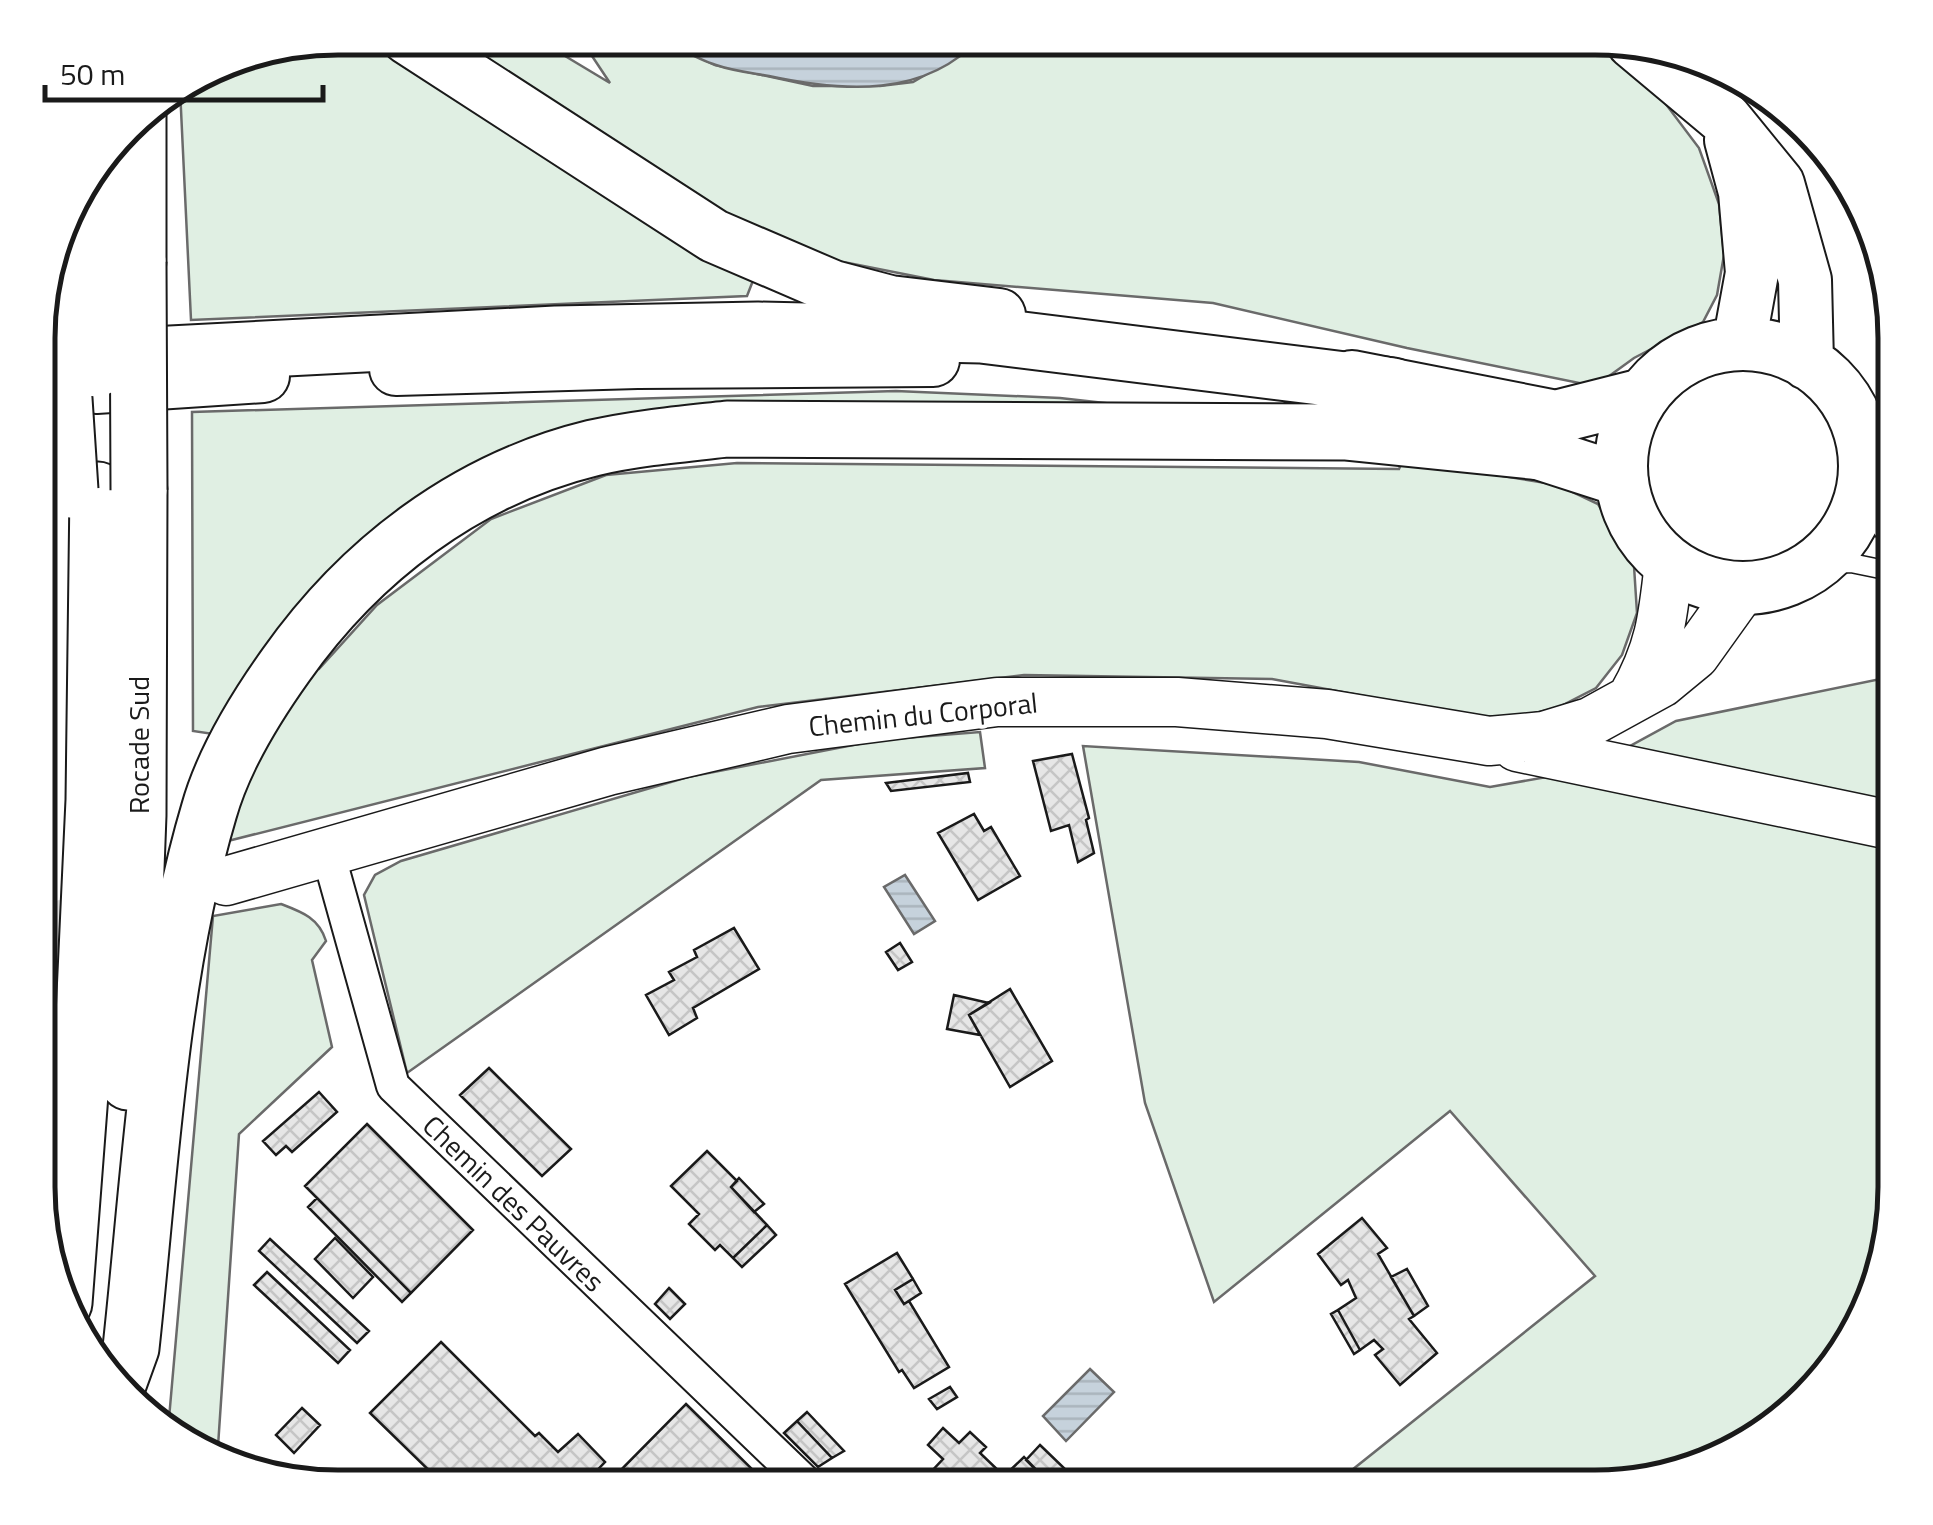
<svg xmlns="http://www.w3.org/2000/svg" width="1933" height="1525" viewBox="0 0 1933 1525" font-family="'Titillium Web',sans-serif">
  <style>
    .grass { fill: #e0efe3; stroke: #6a6a6a; stroke-width: 2.5 }
    .water { fill: url(#water-rules); stroke: #6a6a6a; stroke-width: 2.5 }
    .building { fill: url(#building-cross-hatch); stroke: #1a1a1a; stroke-width: 2.5 }
    .lines { fill: none; stroke-linecap: round; stroke-linejoin: round }
    .secondary-tunnel { stroke: #ddd; stroke-width: 48; stroke-dasharray: 48 24; stroke-linecap: butt }
    .lane-casing { stroke: #1a1a1a; stroke-width: 21 }
    .street-casing { stroke: #1a1a1a; stroke-width: 36 }
    .secondary-casing { stroke: #1a1a1a; stroke-width: 51 }
    .primary-casing { stroke: #1a1a1a; stroke-width: 56 }
    .highway-casing { stroke: #1a1a1a; stroke-width: 59 }
    .lane { stroke: #fff; stroke-width: 18 }
    .street { stroke: #fff; stroke-width: 32 }
    .secondary { stroke: #fff; stroke-width: 48 }
    .primary { stroke: #fff; stroke-width: 52 }
    .highway { stroke: #fff; stroke-width: 55 }
    .highway-bridge-casing { stroke: #1a1a1a; stroke-width: 59; stroke-linecap: butt }
    .highway-bridge { stroke: #fff; stroke-width: 55 }
    .labels { text-anchor: middle; dominant-baseline: central; stroke-width: 8; stroke-linejoin: round; paint-order: stroke }
    .street-label { font-size: 28px; fill: #1a1a1a; stroke: #fff }
    .rim { fill: none; stroke: #1a1a1a; stroke-width: 5 }
  </style>
  <defs>
    <pattern id="water-rules" width="6" height="5" patternUnits="userSpaceOnUse" patternTransform="scale(2.5)"><rect width="6" height="5" fill="#c6d2dc"/><path d="M0 2.5h6" fill="none" stroke="#aab4bc"/></pattern>
    <pattern id="building-cross-hatch" width="8" height="8" patternUnits="userSpaceOnUse" patternTransform="scale(2.5)"><rect width="8" height="8" fill="#e6e6e6"/><path d="M0 0l8 8M0 8l8-8" fill="none" stroke="#c5c5c5"/></pattern>
  </defs>
  <rect width="100%" height="100%" fill="#fff"/>
  <!-- grass -->
  <path class="grass" d="M338,38h37l379,240 -7,18 -556,24 -11,-231 61,-35z
    M449,38h86l75,45 -30,-45h79l56,27 98,21h67l33,-4 58,-34 9,-10h616l57,49 46,61 20,56 5,51 -7,40 -14,27 -69,36 -29,21 -21,5 -177,-36 -194,-45 -279,-23 -136,-27 -98,-50z
    M896,391l164,7 134,15 -697,48 -284,273 -20,-3 -1,-319z
    M1403,460l155,25 40,19 36,62 3,47 -15,42 -26,33 -39,20 -41,9 -44,-1 -200,-37 -248,-4 -266,32 -534,135 32,-99 46,-77 17,3 58,-64 114,-86 115,-44 131,-12 662,6z
    M1895,676v531l-23,96 -51,83 -110,78 -116,23h-228l-15,-17 243,-194 -145,-165 -236,191 -69,-199 -62,-357 276,16 131,25 96,-17 90,-49z
    M980,732l5,36 -164,12 -414,293 -43,-178 11,-20 26,-14 287,-84 191,-37z
    M281,904c21,8 38,14 45,37l-14,19 20,87 -93,87 -22,327 -49,-31 45,-514z"/>
  <!-- water -->
  <path class="water" d="M659,38h321c-55,60 -137,54 -211,38 -17,-3 -36,-5 -53,-11 -20,-6 -38,-18 -57,-27z
    M905,875l30,46 -21,13 -30,-47z
    M1090,1369l24,23 -48,49 -23,-25z"/>
  <!-- building -->
  <path class="building" d="M1072,754l17,64 -3,2 8,33 -16,9 -9,-37 -18,6 -18,-70z
    M968,773l2,9 -79,9 -5,-8z
    M974,814l10,17 7,-4 29,49 -42,24 -40,-67z
    M734,928l25,41 -66,39 4,10 -28,17 -23,-40 28,-15 -5,-8 28,-15 -3,-7z
    M900,943l12,19 -14,8 -12,-18z
    M1010,989l42,72 -42,26 -41,-72z
    M954,995l35,8 -20,12 11,20 -33,-6z
    M489,1068l82,81 -29,27 -82,-81z
    M319,1092l18,20 -45,40 -6,-6 -10,9 -13,-14z
    M367,1124l106,106 -62,63 -106,-107z
    M707,1151l30,30 -6,6 36,38 -34,33 -13,-13 -5,5 -26,-26 10,-10 -28,-28z
    M739,1178l25,26 -10,8 -23,-25z
    M317,1198l94,95 -9,9 -94,-95z
    M1362,1218l25,30 -9,6 36,62 -5,3 28,34 -37,32 -25,-30 8,-6 -9,-9 -14,10 -22,-40 18,-12 -8,-18 -7,5 -23,-31z
    M767,1225l9,10 -34,32 -9,-9z
    M335,1238l38,39 -20,21 -38,-39z
    M270,1239l99,92 -12,12 -98,-92z
    M897,1253l16,26 -18,11 9,14 5,-3 40,66 -35,21 -12,-18 -3,2 -54,-88z
    M1407,1269l21,37 -14,10 -23,-39z
    M267,1272l83,78 -12,13 -84,-78z
    M913,1279l8,14 -17,11 -9,-14z
    M669,1288l16,16 -15,15 -15,-15z
    M1338,1310l22,40 -6,4 -23,-40z
    M441,1342l94,94 4,-3 19,19 20,-18 27,28 -24,25h-135l-76,-74z
    M950,1387l7,10 -20,12 -8,-10z
    M686,1404l84,83h-166z
    M302,1408l18,17 -26,28 -18,-18z
    M807,1412l37,39 -12,7 -35,-37z
    M797,1421l35,37 -14,9 -34,-34z
    M943,1428l16,15 11,-11 16,15 -6,6 24,23 20,-19 29,30h-108l-15,-14 13,-14 -15,-14z
    M1040,1445l26,25 -15,15 -25,-25z"/>
  <g class="lines">
    <!-- secondary-tunnel -->
    <path class="secondary-tunnel" d="M39,930l82,-21"/>
    <defs>
      <path id="lane" d="M1864,481l11,37 20,30
        M1815,564l36,-1 44,9"/>
      <path id="street" d="M328,853l65,233 417,401"/>
      <path id="secondary" d="M1632,698c28,-49 31,-80 37,-135
        M1517,747l378,79
        M226,881l382,-110 180,-42 209,-27h180l150,12 162,27 55,-5 46,-14 71,-39 34,-28 48,-67"/>
      <path id="primary" d="M408,38l306,198 119,51 57,15 109,13
        M1633,42l92,77 53,65 27,96 2,83
        M1731,140l14,52 7,81 -13,71
        M1621 466a122 122 0 1 1 244 0a122 122 0 1 1-244 0Z
        M396,369l241,-7 296,-2
        M1352,377l204,40 87,-22
        M96,387l167,-11
        M1498,440l124,40"/>
      <path id="highway" d="M138,115v147
        M94,168l2,94
        M93,358l463,-24 202,-4 223,5 412,51
        M128,1082l10,-267 1,-325
        M64,1303l17,-222 13,-281 4,-310
        M118,1384l13,-36c19,-174 28,-369 78,-537 14,-50 47,-104 77,-146 74,-105 180,-186 307,-217 44,-10 89,-14 134,-19l618,3 196,20"/>
    </defs>
    <!-- lane casing -->
    <use href="#lane" class="lane-casing"/>
    <!-- street casing -->
    <use href="#street" class="street-casing"/>
    <!-- secondary casing -->
    <use href="#secondary" class="secondary-casing"/>
    <!-- primary casing -->
    <use href="#primary" class="primary-casing"/>
    <!-- highway casing -->
    <use href="#highway" class="highway-casing"/>
    <!-- lane -->
    <use href="#lane" class="lane"/>
    <!-- street -->
    <use href="#street" class="street"/>
    <!-- secondary -->
    <use href="#secondary" class="secondary"/>
    <!-- primary -->
    <use href="#primary" class="primary"/>
    <!-- highway -->
    <use href="#highway" class="highway"/>
    <defs>
      <path id="highway-bridge" d="M55,262l15,228
        M96,262l1,107
        M138,262l1,228"/>
    </defs>
    <!-- highway-bridge casing -->
    <use href="#highway-bridge" class="highway-bridge-casing"/>
    <!-- highway-bridge -->
    <use href="#highway-bridge" class="highway-bridge"/>
  </g>
  <g class="labels">
    <!-- street labels -->
    <g class="street-label">
      <text transform="translate(923 714) rotate(-6)">Chemin du Corporal</text>
      <text transform="translate(138 745) rotate(-90)">Rocade Sud</text>
      <text transform="translate(514 1203) rotate(44)">Chemin des Pauvres</text>
    </g>
  </g>
  <!-- crop -->
  <path d="M0 0H1933V1525H0ZM338 55H1595A283 283 0 0 1 1878 338V1187A283 283 0 0 1 1595 1470H338A283 283 0 0 1 55 1187V338A283 283 0 0 1 338 55Z" fill="#fff" fill-rule="evenodd"/>
  <path class="rim" d="M338 55H1595A283 283 0 0 1 1878 338V1187A283 283 0 0 1 1595 1470H338A283 283 0 0 1 55 1187V338A283 283 0 0 1 338 55Z"/>
  <!-- scale -->
  <path d="M45 85v15h278v-15" fill="none" stroke="#1a1a1a" stroke-width="5"/>
  <text x="60" y="85" font-size="30" fill="#1a1a1a" stroke="#ffffff" stroke-width="8" paint-order="stroke">50 m</text>
</svg>
